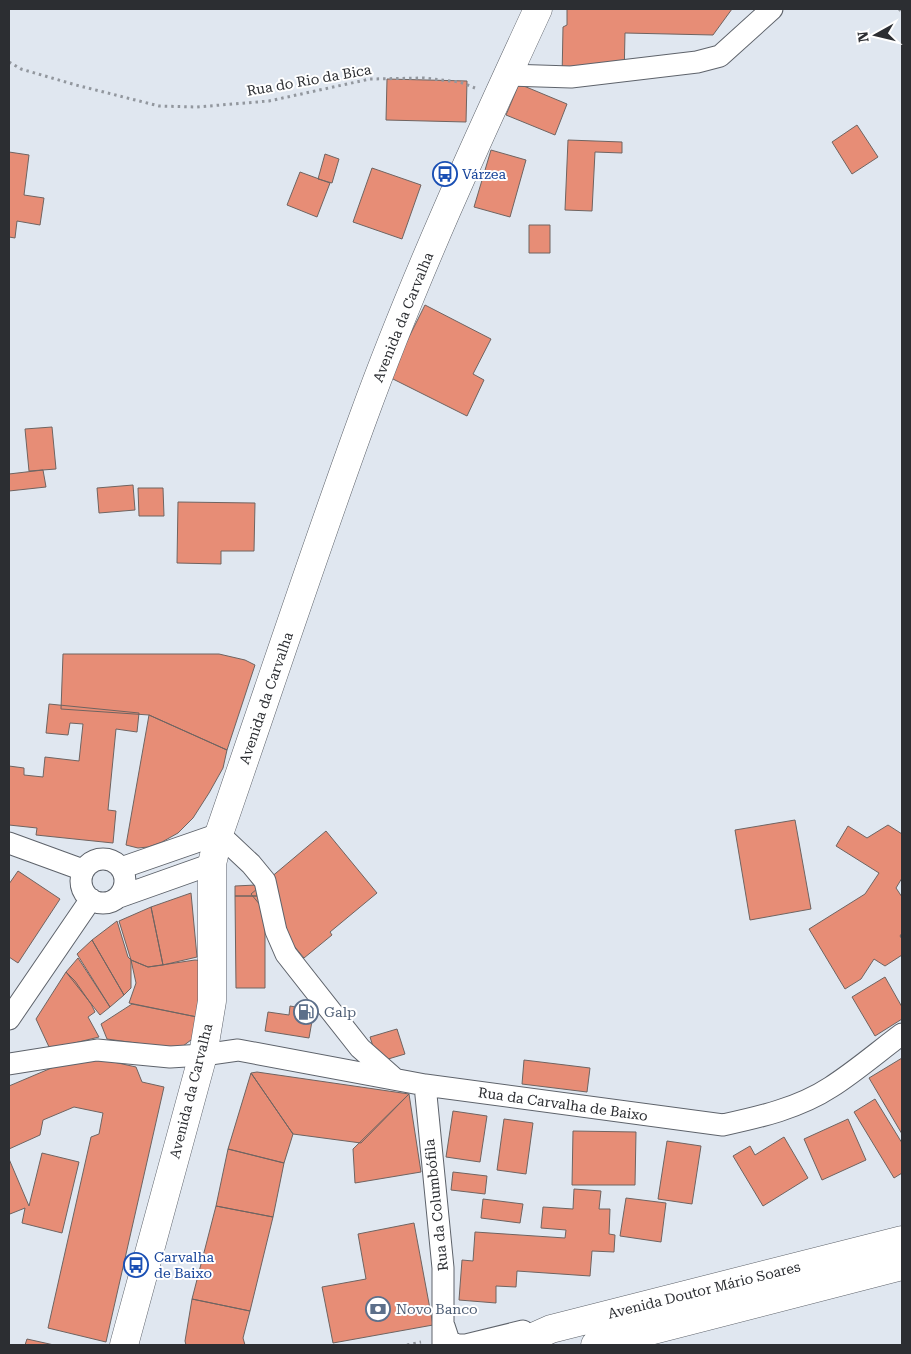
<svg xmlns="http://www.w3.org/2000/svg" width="911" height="1354" viewBox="0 0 911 1354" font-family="'Roboto Serif',serif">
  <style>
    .building { fill: #e78d76; stroke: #6f6461 }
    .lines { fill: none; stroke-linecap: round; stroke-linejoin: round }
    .street-casing { stroke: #5e636b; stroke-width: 23 }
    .secondary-casing { stroke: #5e636b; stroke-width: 29 }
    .path { stroke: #92979e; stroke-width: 3; stroke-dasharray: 2.5 4; stroke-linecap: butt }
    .street { stroke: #fff; stroke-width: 21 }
    .secondary { stroke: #fff; stroke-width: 28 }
    .labels { text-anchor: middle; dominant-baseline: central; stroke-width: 4; stroke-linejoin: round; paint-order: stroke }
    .street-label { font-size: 14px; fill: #2c2e32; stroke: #fff }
    .transit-label { font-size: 14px; fill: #164399; stroke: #fff; text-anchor: start }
    .service-label { font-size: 14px; fill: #4e5e75; stroke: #fff; text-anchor: start }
  </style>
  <rect width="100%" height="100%" fill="#e0e7f0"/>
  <!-- building -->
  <path class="building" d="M567,9h165l-19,26 -88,-2 -1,47 -62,-1 1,-52 4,-2z
    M387,79l80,2 -1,41 -80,-2z
    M519,84l48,20 -12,31 -49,-20z
    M857,125l21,32 -26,17 -20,-32z
    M568,140l54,2v11l-27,-1 -3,59 -27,-1z
    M491,150l35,10 -16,57 -36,-10z
    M9,152l20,3 -5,40 20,3 -4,27 -23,-4 -2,17 -6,-1z
    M325,154l14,5 -7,24 -14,-4z
    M372,168l49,17 -19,54 -49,-17z
    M300,172l30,11 -13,34 -30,-12z
    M529,225h21v28h-21z
    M425,305l66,34 -18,35 11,6 -17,36 -78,-39z
    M52,427l4,42 -27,2 -4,-42z
    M43,470l3,17 -37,4v-17z
    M133,485l2,25 -36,3 -2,-25z
    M138,488h25l1,28h-25z
    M178,502l77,1 -1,48h-33v13l-44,-1z
    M63,654h156l26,6 10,5 -28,85 -78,-35 -88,-6z
    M49,704l90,9 -2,19 -21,-3 -8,81 8,1 -3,32 -77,-8 1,-7 -28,-3v-59l15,2v7l19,2 2,-20 34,4 4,-37 -13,-1 -2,12 -22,-2z
    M149,715l78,35 -4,18 -14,25 -16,25 -15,15 -16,9 -14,5 -10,1 -12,-3z
    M795,820l16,89 -61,11 -15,-90z
    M888,825l14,9v44l-6,10 6,9v36l-2,3 2,3v16l-17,11 -11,-7 -13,20 -16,10 -36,-60 56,-35 14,-21 -43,-27 12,-20 19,12z
    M326,831l51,62 -47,39 2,3 -28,23 -53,-64z
    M18,871l42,28 -42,64 -9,-6v-73z
    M256,885l1,11h-22v-10z
    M191,893l6,64 -34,8 -12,-58z
    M235,896h30v92h-29z
    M151,907l12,58 -15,2 -17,-7 -12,-39z
    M117,921l11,36 3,3v28l-7,7 -32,-55z
    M92,940l32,55 -14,12 -33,-53z
    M78,958l32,49 -10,8 -34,-43z
    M131,960l17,7 47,-7 11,1 -4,57 -73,-15 7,-20z
    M66,972l9,9 16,23 4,8 -7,5 11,20 -49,12 -14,-30z
    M885,977l17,30v12l-27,17 -23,-39z
    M132,1004l70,14 -3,16 -20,15 -72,-10 -6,-15z
    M290,1006l24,4 -5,28 -44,-7 3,-19 21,3z
    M397,1029l8,25 -27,8 -8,-25z
    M82,1055l54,12 6,15 22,5 -58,255 -58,-14 43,-191 8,-3 4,-21 -29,-6 -31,13 -3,15 -31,14v-63z
    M902,1058v76l-33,-56z
    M524,1060l66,8 -3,24 -65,-8z
    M257,1072l152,22 -48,49 -68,-9 -42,-61z
    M251,1073l42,61 -9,29 -56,-14z
    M409,1094l12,78 -66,11 -2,-34z
    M875,1099l27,44v30l-8,5 -40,-66z
    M453,1111l34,5 -7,46 -34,-5z
    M504,1119l29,4 -7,51 -29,-4z
    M848,1119l18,41 -44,20 -18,-41z
    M573,1131l63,1 -1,53h-63z
    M784,1137l24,41 -45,28 -30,-50 17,-10 5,9z
    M667,1141l34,5 -9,58 -34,-5z
    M228,1149l56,14 -11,54 -57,-11z
    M42,1153l37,9 -17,71 -40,-10 3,-15 -15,6 -1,-2v-53l20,47z
    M453,1172l34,4 -2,18 -34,-4z
    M574,1189l27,2 -2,18h11l-1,25 6,1 -1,17 -22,-1 -2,25 -73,-5 -1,16 -20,-1v17l-37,-3 3,-40 11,1 2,-29 90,6 1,-8 -25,-2 2,-21 30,2z
    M626,1198l40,5 -5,39 -41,-6z
    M483,1199l40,5 -3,19 -39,-5z
    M216,1206l57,11 -23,94 -58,-12z
    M414,1223l19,102 -100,18 -11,-56 44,-8 -8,-45z
    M192,1299l58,12 -7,27 2,7h-59l-1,-4z
    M27,1339l27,6h-29z"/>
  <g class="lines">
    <defs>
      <path id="street" d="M507,75l64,2 126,-15 23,-6 52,-47
        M9,843l74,27
        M81 881a22 22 0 1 1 44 0a22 22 0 1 1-44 0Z
        M121,868l98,-34 32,30 14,17 11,50 10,23 74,94 35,31
        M119,897l93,-33
        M9,1019l82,-120
        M9,1064l88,-14 73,7 33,-2 35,-5 187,35 298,40c37,-8 76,-17 108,-38 25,-16 48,-36 71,-53
        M425,1085l18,183v77
        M444,1326l5,15 8,4h9l57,-14"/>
      <path id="secondary" d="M124,1345l79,-290 9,-54v-137l7,-30c48,-139 94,-279 144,-416 51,-140 113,-275 175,-409
        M506,1345l18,-4 27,-12 351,-89
        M595,1345l307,-79"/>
    </defs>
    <!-- street casing -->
    <use href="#street" class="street-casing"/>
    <!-- secondary casing -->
    <use href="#secondary" class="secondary-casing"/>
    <!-- path -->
    <path class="path" d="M899,9l3,3
      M9,62l12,7 55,16 83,21 38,1 72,-6 101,-22 54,-1 36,4 15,6
      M407,1345l14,-3"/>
    <!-- street -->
    <use href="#street" class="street"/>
    <!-- secondary -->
    <use href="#secondary" class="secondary"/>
  </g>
  <!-- icons -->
  <defs>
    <symbol id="bus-ring" viewBox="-11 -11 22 22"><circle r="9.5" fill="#fff" stroke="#1a4fb4" stroke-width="1.5"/><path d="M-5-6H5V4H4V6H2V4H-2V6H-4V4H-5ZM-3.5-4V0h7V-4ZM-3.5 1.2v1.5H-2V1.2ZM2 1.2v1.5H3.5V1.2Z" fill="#1a4fb4"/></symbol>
    <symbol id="fuel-ring" viewBox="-11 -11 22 22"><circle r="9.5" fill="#fff" stroke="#5c6f8a" stroke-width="1.5"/><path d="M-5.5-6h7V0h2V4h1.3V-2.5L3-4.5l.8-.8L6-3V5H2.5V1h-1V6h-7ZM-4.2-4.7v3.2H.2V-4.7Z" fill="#5c6f8a"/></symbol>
    <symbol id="bank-ring" viewBox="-11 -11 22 22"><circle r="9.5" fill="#fff" stroke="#5c6f8a" stroke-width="1.5"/><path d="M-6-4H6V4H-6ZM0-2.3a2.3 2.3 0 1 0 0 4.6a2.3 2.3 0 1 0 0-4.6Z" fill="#5c6f8a"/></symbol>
  </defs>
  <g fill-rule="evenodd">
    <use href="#bus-ring" x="431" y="160" width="28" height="28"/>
    <use href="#fuel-ring" x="292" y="998" width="28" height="28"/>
    <use href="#bus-ring" x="122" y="1251" width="28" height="28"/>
    <use href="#bank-ring" x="364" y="1295" width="28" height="28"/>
  </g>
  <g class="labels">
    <!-- street labels -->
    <g class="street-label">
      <text transform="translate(309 80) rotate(-10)">Rua do Rio da Bica</text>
      <text transform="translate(403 317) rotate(-68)">Avenida da Carvalha</text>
      <text transform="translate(266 698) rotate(-71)">Avenida da Carvalha</text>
      <text transform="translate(191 1091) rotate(-76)">Avenida da Carvalha</text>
      <text transform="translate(563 1104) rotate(8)">Rua da Carvalha de Baixo</text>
      <text transform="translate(436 1205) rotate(-96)">Rua da Columbófila</text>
      <text transform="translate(704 1290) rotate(-14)">Avenida Doutor Mário Soares</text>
    </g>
    <!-- transit labels -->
    <g class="transit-label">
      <text x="462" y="174">Várzea</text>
      <text x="154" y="1257">Carvalha<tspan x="154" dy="16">de Baixo</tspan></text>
    </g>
    <!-- service labels -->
    <g class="service-label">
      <text x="324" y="1012">Galp</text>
      <text x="396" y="1309">Novo Banco</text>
    </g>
  </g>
  <!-- border -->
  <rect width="911" height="1354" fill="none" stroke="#2c2e32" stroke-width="20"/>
  <!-- north arrow -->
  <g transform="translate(876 35) rotate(262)" stroke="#ffffff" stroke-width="4" paint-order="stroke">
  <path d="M0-4L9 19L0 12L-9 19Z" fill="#2c2e32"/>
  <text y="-8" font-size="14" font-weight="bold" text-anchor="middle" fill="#2c2e32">N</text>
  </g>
</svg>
